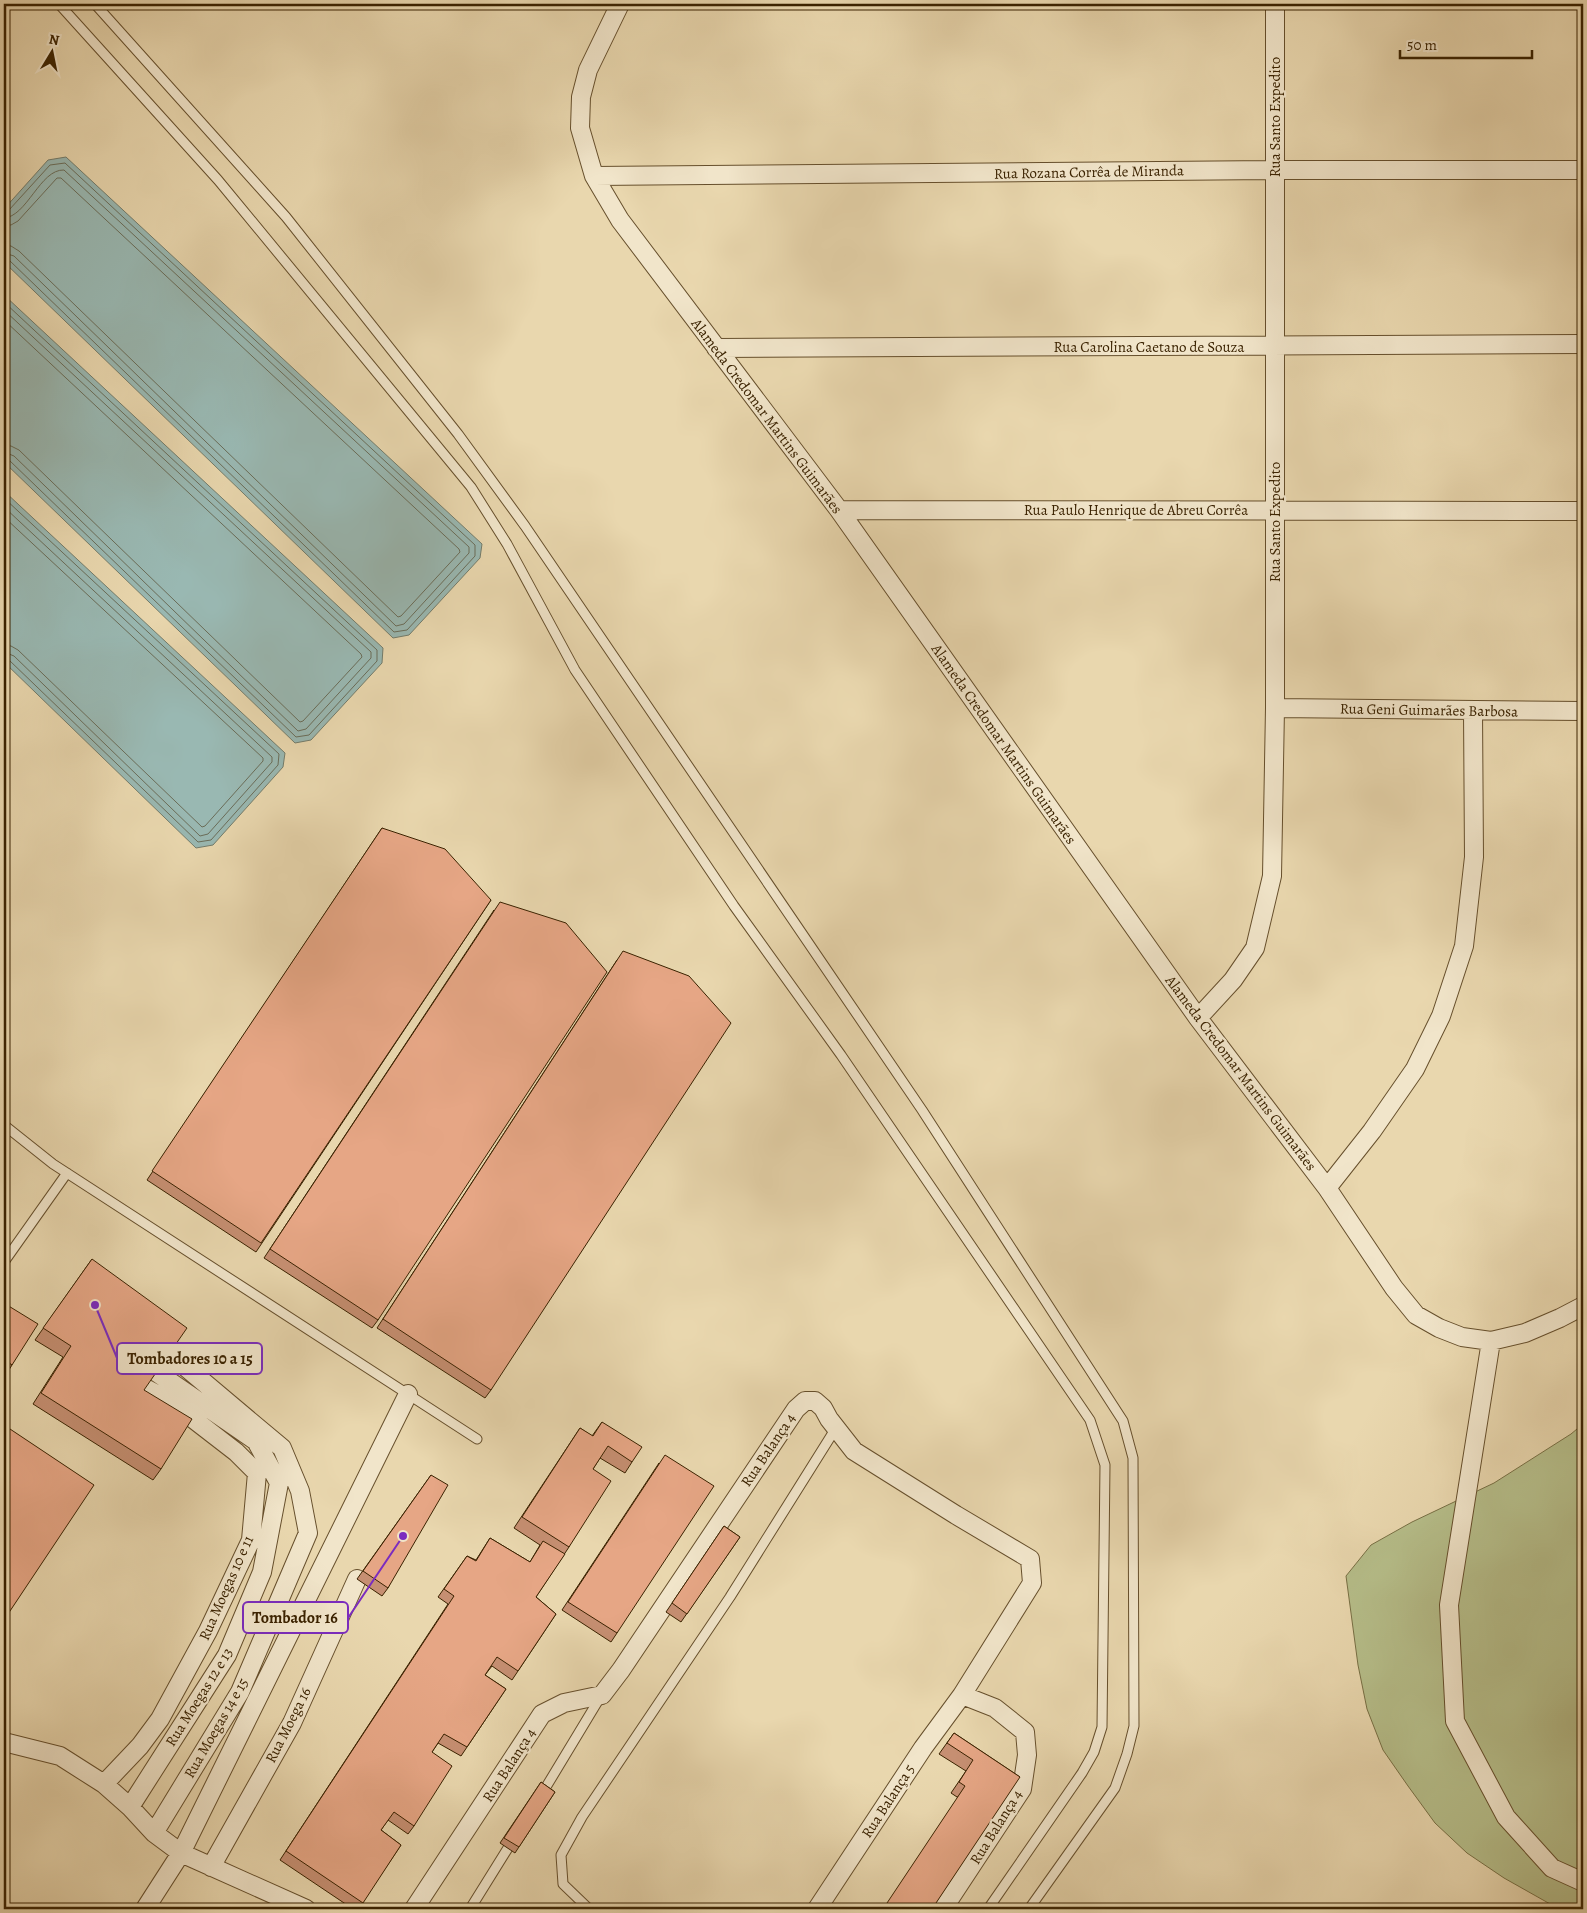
<svg xmlns="http://www.w3.org/2000/svg" width="1587" height="1913" viewBox="0 0 1587 1913" font-family="Alegreya,serif">
  <style>
    .green { fill: #b6be8a; stroke: #787045 }
    .water { fill: #99b8b2; stroke: #737c6b }
    .lines { fill: none; stroke-linecap: round; stroke-linejoin: round }
    .shore { stroke: #6a6d59; stroke-width: 1 }
    .service-casing { stroke: #664f2c; stroke-width: 11 }
    .minor-casing { stroke: #664f2c; stroke-width: 20 }
    .service { stroke: #f1e5ca; stroke-width: 9 }
    .minor { stroke: #f1e5ca; stroke-width: 18 }
    .wall { fill: #c68f72; stroke: #3a2200 }
    .building { fill: #e6a685; stroke: #3a2200 }
    .labels { text-anchor: middle; dominant-baseline: central; stroke-width: 4.5; stroke-linejoin: round; paint-order: stroke }
    .street-label { font-size: 15px; fill: #3a2200; stroke: #f1e5ca }
    .leader { fill: none; stroke: #7b2cbf; stroke-width: 2 }
    .callout-dot { fill: #7b2cbf; stroke: #f1e5ca; stroke-width: 2 }
    .callout { fill: #f1e5ca; stroke: #7b2cbf; stroke-width: 2 }
    .callout-label { font-size: 16px; text-anchor: middle; font-weight: bold; fill: #3a2200 }
  </style>
  <rect width="100%" height="100%" fill="#e9d7ae"/>
  <filter id="stains"><feTurbulence type="fractalNoise" baseFrequency=".004" numOctaves="4"/><feColorMatrix values="0 0 0 0 .2 0 0 0 0 .09 0 0 0 0 .02 0 0 0 .5 -.17"/></filter>
  <radialGradient id="worn" r=".72"><stop offset=".6" stop-color="#630" stop-opacity="0"/><stop offset="1" stop-color="#630" stop-opacity=".3"/></radialGradient>
  <!-- green -->
  <path class="green" d="M1583,1424v485h-24l-55,-31 -37,-25 -32,-30 -27,-37 -25,-36 -16,-41 -9,-44 -12,-89 25,-31 41,-23 82,-39 77,-49z"/>
  <!-- water -->
  <path class="water" d="M66,157l416,387 -2,14 -71,77 -16,3 -389,-376v-53l44,-49z
    M4,295l379,353 -1,15 -71,77 -16,3 -291,-281z
    M4,491l281,262 -2,14 -70,78 -17,3 -192,-186z"/>
  <g class="lines">
    <!-- shore -->
    <path class="shore" d="M4,212l5,-2 41,-45 15,-2 410,382v11l-68,74 -13,2 -385,-372 -5,-1
      M4,218c23,-1 36,-49 60,-48l405,377v6l-65,71 -8,2 -382,-370 -10,-3
      M4,225h7l7,-4 39,-43h4l398,371 1,3 -59,64 -3,1 -379,-366 -8,-5 -7,-1
      M4,302l373,348v11l-68,74 -13,2 -287,-277 -5,-1
      M4,310l367,342v6l-65,71 -8,2 -284,-275 -10,-4
      M4,320l357,334 1,3 -59,64 -3,1 -281,-272 -8,-4 -7,-1
      M4,498l275,256 -1,11 -67,75 -13,2 -189,-182 -5,-1
      M4,507l268,250v5l-64,72 -8,2 -186,-180 -10,-4
      M4,517l259,241v3l-58,65 -3,1 -184,-177 -7,-4 -7,-1"/>
    <defs>
      <path id="service" d="M59,4l159,176 253,307 36,57 68,126 159,236 107,149 249,365 15,45 -3,262 -8,25 -12,21 -94,136
        M95,4l191,213 172,217 67,92 397,584 201,311 10,37 1,268 -7,28 -12,34 -86,121
        M4,1125l49,39 424,275
        M4,1262l63,-89
        M543,1792l58,-96
        M470,1909l38,-61
        M589,1909l-26,-25 -2,-29 21,-38 148,-220 106,-169"/>
      <path id="minor" d="M620,4l-32,66 -7,27 -1,31 14,48 26,44 219,290 359,508 129,170 67,100 22,27 23,13 23,9 29,4 34,-8 35,-15 23,-12
        M594,176l681,-6h308
        M716,348l867,-4
        M839,510l744,1
        M1275,708l308,3
        M1198,1018l35,-38 22,-32 17,-72 3,-168v-704
        M1327,1188l45,-57 43,-62 26,-53 23,-70 10,-89 -1,-146
        M1491,1341l-42,264 6,116 51,96 46,51 31,14
        M4,1742l56,14 44,28 26,23 24,26 27,20 125,56
        M104,1784l36,-38 20,-27 48,-88 43,-91 6,-67 -21,-21 -66,-51 -25,-13
        M130,1807l97,-152 35,-83 17,-89 -23,-42 -100,-69
        M154,1833l86,-141 68,-159 -8,-42 -18,-43 -113,-95
        M211,1867l81,-144 65,-144
        M145,1909l36,-56 227,-459
        M414,1909l128,-195 22,-11 38,-8 19,-25 175,-261 9,-8h10l8,7 6,11 25,32 102,64 74,44 2,24 -70,112 33,13 30,24 2,23 -5,34 -79,120
        M817,1909l106,-161 39,-53"/>
    </defs>
    <!-- service casing -->
    <use href="#service" class="service-casing"/>
    <!-- minor casing -->
    <use href="#minor" class="minor-casing"/>
    <!-- service -->
    <use href="#service" class="service"/>
    <!-- minor -->
    <use href="#minor" class="minor"/>
  </g>
  <!-- wall -->
  <path class="wall" d="M382,828l109,72 -235,352 -109,-72z
    M494,910l-116,410 -6,8 -108,-70z
    M617,960l-126,430 -6,8 -108,-70z
    M92,1259l52,131 17,79 -8,11 -120,-76 30,-47 -28,-17z
    M4,1309l8,56 -5,8 -3,-2z
    M602,1422l30,40 -7,11 -25,-15 -7,11 -24,78 -33,50 20,17 -44,66 -20,-14 -7,9 21,14 -45,67 -23,-13 -6,9 -18,74 -6,8 -20,-14 -7,10 20,15 -43,64h-5l-73,-49 168,-256 -10,-7 29,-41 9,4 14,-22 40,24 10,-17 -26,-17 66,-100 12,8z
    M659,1463l-42,170 -6,9 -49,-32z
    M431,1475l-43,113 -6,8 -25,-17z
    M724,1526l16,11 -59,85 -15,-10z
    M954,1733l66,44 -63,20 -6,-4 15,-22 -27,-17z
    M541,1782l14,10 -40,61 -15,-10z"/>
  <!-- building -->
  <path class="building" d="M382,828l63,21 46,51 -230,343 -109,-72z
    M500,902l66,21 41,49 -229,348 -108,-71z
    M623,951l66,25 42,47 -240,367 -108,-71z
    M92,1259l95,69 -43,62 48,29 -31,50 -120,-76 30,-47 -28,-18z
    M7,1305l31,19 -26,41 -8,-6v-49z
    M602,1422l40,25 -10,15 -24,-16 -15,23 18,12 -42,66 -47,-30 58,-89 13,8z
    M4,1425l90,60 -90,135z
    M665,1455l49,31 -97,147 -49,-31z
    M431,1475l17,10 -60,103 -25,-17z
    M724,1526l16,11 -53,77 -15,-11z
    M490,1538l40,24 13,-21 22,13 -29,43 20,17 -38,57 -21,-14 -12,18 21,14 -39,58 -23,-13 -12,18 20,14 -38,60 -20,-14 -13,18 20,15 -38,58 -77,-52 168,-255 -10,-7 23,-33 9,5z
    M954,1733l66,44 -88,132h-49l82,-123 -6,-4 14,-22 -26,-17z
    M541,1782l14,10 -36,55 -15,-9z"/>
  <g class="labels">
    <!-- street labels -->
    <g class="street-label">
      <text transform="translate(1275 117) rotate(-90)">Rua Santo Expedito</text>
      <text transform="translate(1089 172) rotate(-1)">Rua Rozana Corrêa de Miranda</text>
      <text x="1149" y="347">Rua Carolina Caetano de Souza</text>
      <text transform="translate(767 416) rotate(53)">Alameda Credomar Martins Guimarães</text>
      <text x="1136" y="510">Rua Paulo Henrique de Abreu Corrêa</text>
      <text transform="translate(1275 522) rotate(-90)">Rua Santo Expedito</text>
      <text transform="translate(1429 710) rotate(1)">Rua Geni Guimarães Barbosa</text>
      <text transform="translate(1004 744) rotate(55)">Alameda Credomar Martins Guimarães</text>
      <text transform="translate(1241 1073) rotate(53)">Alameda Credomar Martins Guimarães</text>
      <text transform="translate(768 1450) rotate(-56)">Rua Balança 4</text>
      <text transform="translate(226 1588) rotate(-66)">Rua Moegas 10 e 11</text>
      <text transform="translate(199 1697) rotate(-58)">Rua Moegas 12 e 13</text>
      <text transform="translate(288 1725) rotate(-63)">Rua Moega 16</text>
      <text transform="translate(216 1728) rotate(-60)">Rua Moegas 14 e 15</text>
      <text transform="translate(509 1765) rotate(-57)">Rua Balança 4</text>
      <text transform="translate(888 1801) rotate(-57)">Rua Balança 5</text>
      <text transform="translate(996 1827) rotate(-58)">Rua Balança 4</text>
    </g>
  </g>
  <!-- callouts -->
  <path class="leader" d="M95 1305L117 1358M403 1536L348 1618"/>
  <g class="callout-dot">
    <circle cx="95" cy="1305" r="5"/>
    <circle cx="403" cy="1536" r="5"/>
  </g>
  <g class="callout">
    <rect x="117" y="1343" width="145" height="31" rx="5"/>
    <rect x="243" y="1602" width="105" height="31" rx="5"/>
  </g>
  <g class="callout-label">
    <text x="190" y="1364">Tombadores 10 a 15</text>
    <text x="295" y="1623">Tombador 16</text>
  </g>
  <!-- margin -->
  <rect width="1587" height="1913" fill="none" stroke="#e9d7ae" stroke-width="20"/>
  <rect x="5" y="5" width="1577" height="1903" fill="none" stroke="#3a2200" stroke-width="2.5"/>
  <rect x="10" y="10" width="1567" height="1893" fill="none" stroke="#3a2200"/>
  <!-- north arrow -->
  <g transform="translate(52 52) rotate(10)" stroke="#f1e5ca" stroke-width="4" paint-order="stroke">
  <path d="M0-4L9 19L0 12L-9 19Z" fill="#3a2200"/>
  <text y="-8" font-size="14" font-weight="bold" text-anchor="middle" fill="#3a2200">N</text>
  </g>
  <!-- scale -->
  <path d="M1400 50v8h132v-8" fill="none" stroke="#3a2200" stroke-width="2.5"/>
  <text x="1407" y="50" font-size="15" fill="#3a2200" stroke="#f1e5ca" stroke-width="4" paint-order="stroke">50 m</text>
  <rect width="100%" height="100%" filter="url(#stains)"/>
  <rect width="100%" height="100%" fill="url(#worn)"/>
</svg>
